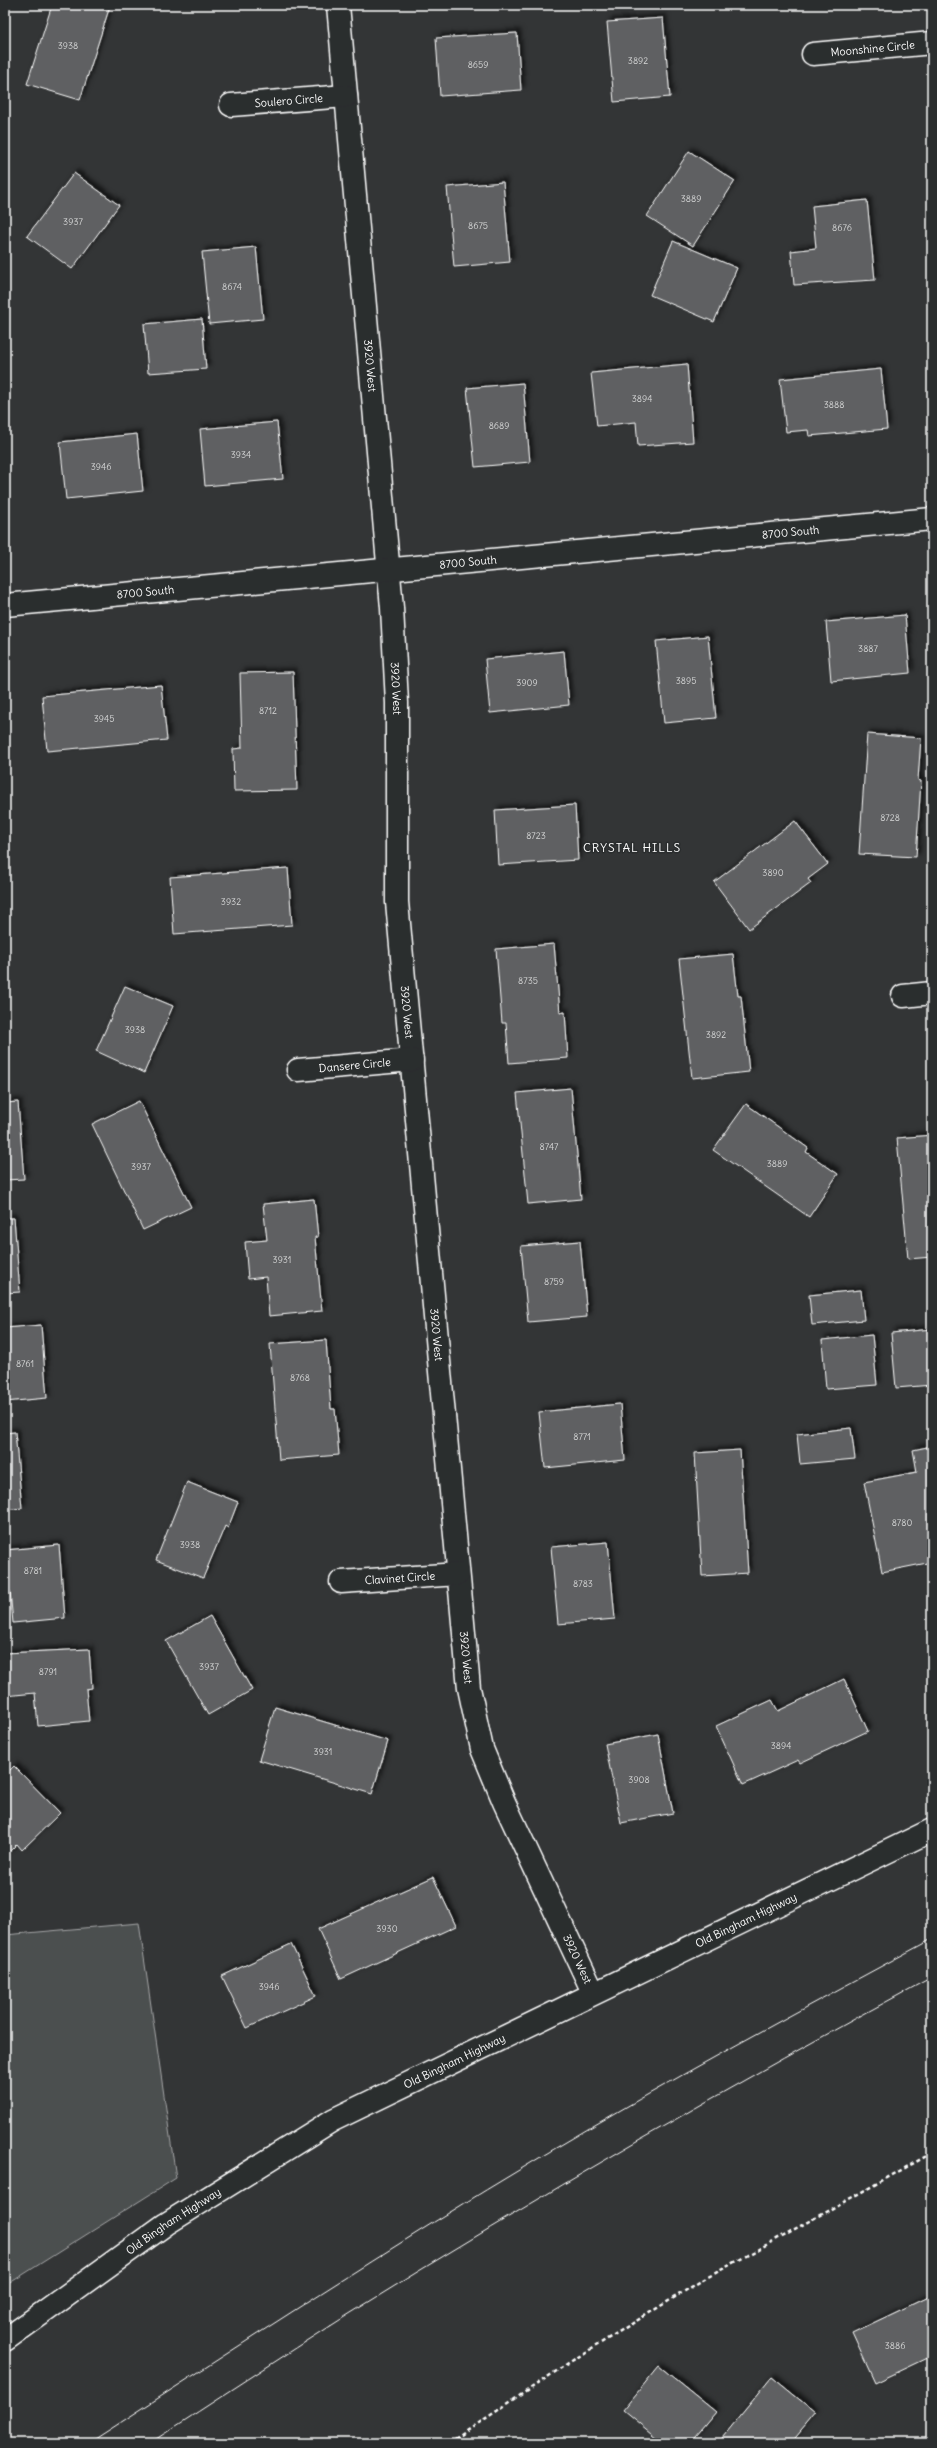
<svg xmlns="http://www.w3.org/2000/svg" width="937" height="2448" viewBox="0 0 937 2448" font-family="Delius,sans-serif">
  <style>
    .green { fill: #4c4f50; stroke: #a6a7a8 }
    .building { fill: #5f6162; stroke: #fff; filter: url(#shadow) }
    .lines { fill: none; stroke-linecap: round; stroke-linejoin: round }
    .street-casing { stroke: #fff; stroke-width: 25 }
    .secondary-casing { stroke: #fff; stroke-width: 25 }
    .path { stroke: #fff; stroke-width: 2.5; stroke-dasharray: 4 3; stroke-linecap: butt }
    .street { stroke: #2a2d2e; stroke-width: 22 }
    .secondary { stroke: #2a2d2e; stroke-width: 22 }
    .tram { stroke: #fff; stroke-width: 1 }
    .labels { text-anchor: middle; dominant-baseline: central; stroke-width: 3; stroke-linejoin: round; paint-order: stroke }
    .number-label { font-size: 9px; fill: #d7d8d8 }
    .street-label { font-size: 11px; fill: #fff; stroke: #2a2d2e }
    .neighbourhood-label { font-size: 12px; letter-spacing: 1px; fill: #fff; stroke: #2a2d2e }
  </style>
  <defs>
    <filter id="shadow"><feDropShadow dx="3.5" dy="-3.5" stdDeviation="2" flood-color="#0009"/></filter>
  </defs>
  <rect width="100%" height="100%" fill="#333536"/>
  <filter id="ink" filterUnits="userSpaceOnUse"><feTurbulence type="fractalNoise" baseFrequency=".025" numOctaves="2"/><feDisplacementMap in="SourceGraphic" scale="8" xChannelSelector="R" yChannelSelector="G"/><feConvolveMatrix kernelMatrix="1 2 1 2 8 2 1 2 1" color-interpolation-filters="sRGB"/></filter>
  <g filter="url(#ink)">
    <!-- green -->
    <path class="green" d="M139,1923l37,255 -171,108v-351z"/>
    <!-- building -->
    <path class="building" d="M52,5l58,1 -30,94 -53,-16z
      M663,18l7,79 -56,5 -7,-80z
      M517,33l4,57 -81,6 -4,-58z
      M689,151l46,30 -42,65 -46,-30z
      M74,173l45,32 -47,64 -45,-33z
      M503,182l7,80 -56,5 -7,-80z
      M867,200l8,80 -81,5 -3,-34 25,-3 -4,-42z
      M673,241l64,27 -23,54 -64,-27z
      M256,247l7,72 -54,5 -7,-72z
      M202,319l4,50 -58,4 -4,-49z
      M687,364l6,78 -55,4 -2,-24 -39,4 -6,-53z
      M881,369l6,60 -78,7 -1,-6 -22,2 -6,-53z
      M523,383l7,79 -55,5 -8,-79z
      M277,422l6,57 -78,7 -5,-57z
      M137,434l6,57 -77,8 -6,-57z
      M905,615l5,58 -79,8 -5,-59z
      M708,636l8,82 -52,5 -8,-82z
      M564,651l5,54 -79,8 -5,-54z
      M293,672l4,118 -63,1 -1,-42 9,-1 -2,-75z
      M161,685l6,55 -120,11 -5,-55z
      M867,734l54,4 -3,42 3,1 -5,76 -57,-3z
      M575,805l3,55 -80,5 -3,-55z
      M795,821l33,43 -20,15 3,4 -62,46 -35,-47z
      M288,868l4,57 -118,9 -4,-57z
      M554,944l6,69 5,-1 3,46 -59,5 -3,-40h-4l-6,-74z
      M733,954l5,42h3l8,76 -57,6 -13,-119z
      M125,986l48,20 -29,67 -48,-22z
      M571,1088l10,111 -53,5 -11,-111z
      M139,1101l52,106 -48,23 -51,-106z
      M18,1102l6,77 -19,1v-77z
      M746,1104l62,44 -2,4 32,22 -29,43 -96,-67z
      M932,1135v122l-24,2 -11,-121z
      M314,1199l4,38h-3l7,74 -53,5 -3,-39 -18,2 -3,-37 22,-2 -4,-36z
      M5,1218h9l6,74 -15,1z
      M580,1241l7,76 -59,5 -7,-76z
      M861,1290l3,30 -52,5 -3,-30z
      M41,1325l6,73 -42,4v-74z
      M932,1329v56l-36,3 -5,-55z
      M872,1335l5,50 -51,4 -4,-49z
      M326,1340l5,69h4l4,46 -60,5 -9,-116z
      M620,1404l5,56 -80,8 -6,-56z
      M851,1428l4,31 -55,5 -3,-30z
      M15,1432l7,76 -17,2v-77z
      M932,1446v116l-50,10 -18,-90 53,-10 -4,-22z
      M740,1450l8,123 -46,3 -7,-123z
      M187,1482l51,20 -10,26 -3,-2 -22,52 -47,-18z
      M608,1542l7,77 -57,5 -7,-77z
      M59,1545l6,73 -52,5 -3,-32h-5v-41z
      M210,1616l42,74 -44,25 -42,-74z
      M89,1649l3,39 -6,1 3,32 -51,5 -3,-33 -30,3v-43z
      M844,1679l24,52 -68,32 -2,-3 -55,25 -27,-59 56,-26 6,11z
      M275,1707l113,34 -16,53 -113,-34z
      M658,1734l15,79 -52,10 -16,-79z
      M14,1766l46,47 -38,37 -5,-6 -12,12v-81z
      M433,1877l23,49 -115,53 -23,-50z
      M291,1944l25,52 -69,32 -25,-52z
      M932,2295v61l-57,27 -23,-50z
      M659,2366l57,46 -26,31h-27l-40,-33z
      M772,2377l44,36 -25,30h-73z"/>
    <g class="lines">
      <defs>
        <g id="street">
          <path id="s1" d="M338,5l54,603 5,95v199l72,786 13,61 22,53 89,190"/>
          <path id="s2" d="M813,54l119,-11"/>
          <path id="s3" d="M231,105l115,-9"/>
          <path id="s4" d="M5,605l927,-86"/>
          <path d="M903,996l29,-3"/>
          <path id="s5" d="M298,1070l114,-10"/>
          <path id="s6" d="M341,1582l117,-8"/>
        </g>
        <g id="secondary">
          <path id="s7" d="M5,2340l161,-116 167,-104 599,-290"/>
        </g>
      </defs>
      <!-- street casing -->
      <use href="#street" class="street-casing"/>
      <!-- secondary casing -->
      <use href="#secondary" class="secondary-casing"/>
      <!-- path -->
      <path class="path" d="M449,2443l121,-81 131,-81 231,-128"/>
      <!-- street -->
      <use href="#street" class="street"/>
      <!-- secondary -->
      <use href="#secondary" class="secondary"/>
      <!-- tram -->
      <path class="tram" d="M89,2443c150,-97 301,-196 455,-288 127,-76 258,-146 388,-216
        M150,2443c65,-42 130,-85 196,-127 191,-119 387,-232 586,-339"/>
    </g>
  </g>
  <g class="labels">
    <!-- number labels -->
    <g class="number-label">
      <text x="68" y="45">3938</text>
      <text x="638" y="60">3892</text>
      <text x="478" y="64">8659</text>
      <text x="691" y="198">3889</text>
      <text x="73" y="221">3937</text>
      <text x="478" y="225">8675</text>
      <text x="842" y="227">8676</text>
      <text x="232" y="286">8674</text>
      <text x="642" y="398">3894</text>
      <text x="834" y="404">3888</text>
      <text x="499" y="425">8689</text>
      <text x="241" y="454">3934</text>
      <text x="101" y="466">3946</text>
      <text x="868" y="648">3887</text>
      <text x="686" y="680">3895</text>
      <text x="527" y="682">3909</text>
      <text x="268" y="710">8712</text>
      <text x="104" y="718">3945</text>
      <text x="890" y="817">8728</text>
      <text x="536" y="835">8723</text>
      <text x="773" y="872">3890</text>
      <text x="231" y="901">3932</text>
      <text x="528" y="980">8735</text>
      <text x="135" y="1029">3938</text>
      <text x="716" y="1034">3892</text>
      <text x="549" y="1146">8747</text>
      <text x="777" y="1163">3889</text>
      <text x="141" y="1166">3937</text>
      <text x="282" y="1259">3931</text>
      <text x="554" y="1281">8759</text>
      <text x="25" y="1363">8761</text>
      <text x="300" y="1377">8768</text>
      <text x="582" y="1436">8771</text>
      <text x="902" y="1522">8780</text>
      <text x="190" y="1544">3938</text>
      <text x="33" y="1570">8781</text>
      <text x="583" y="1583">8783</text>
      <text x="209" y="1666">3937</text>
      <text x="48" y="1671">8791</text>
      <text x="781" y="1745">3894</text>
      <text x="323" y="1751">3931</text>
      <text x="639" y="1779">3908</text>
      <text x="387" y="1928">3930</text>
      <text x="269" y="1986">3946</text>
      <text x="895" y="2345">3886</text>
    </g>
    <!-- street labels -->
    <g class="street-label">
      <text stroke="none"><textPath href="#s2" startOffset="60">Moonshine Circle</textPath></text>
      <text stroke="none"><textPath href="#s3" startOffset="58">Soulero Circle</textPath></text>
      <text stroke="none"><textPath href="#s1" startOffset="362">3920 West</textPath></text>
      <text stroke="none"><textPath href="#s4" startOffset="789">8700 South</textPath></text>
      <text stroke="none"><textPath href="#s4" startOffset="465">8700 South</textPath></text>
      <text stroke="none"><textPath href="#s4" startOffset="141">8700 South</textPath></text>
      <text stroke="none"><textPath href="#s1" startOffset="686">3920 West</textPath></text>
      <text stroke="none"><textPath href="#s1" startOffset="1010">3920 West</textPath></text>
      <text stroke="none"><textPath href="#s5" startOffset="57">Dansere Circle</textPath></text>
      <text stroke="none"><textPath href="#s1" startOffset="1334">3920 West</textPath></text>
      <text stroke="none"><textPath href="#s6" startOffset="59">Clavinet Circle</textPath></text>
      <text stroke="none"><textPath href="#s1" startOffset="1658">3920 West</textPath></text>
      <text stroke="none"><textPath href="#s7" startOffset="854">Old Bingham Highway</textPath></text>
      <text stroke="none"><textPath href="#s1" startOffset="1982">3920 West</textPath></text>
      <text stroke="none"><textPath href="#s7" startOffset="530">Old Bingham Highway</textPath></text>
      <text stroke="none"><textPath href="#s7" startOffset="206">Old Bingham Highway</textPath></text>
    </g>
    <!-- neighbourhood labels -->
    <g class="neighbourhood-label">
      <text x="632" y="847">CRYSTAL HILLS</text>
    </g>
  </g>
  <!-- margin -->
  <rect width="937" height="2448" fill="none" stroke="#2a2d2e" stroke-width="20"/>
  <rect x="10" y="10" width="917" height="2428" fill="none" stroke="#fff" stroke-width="1.5" filter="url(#ink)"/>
</svg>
